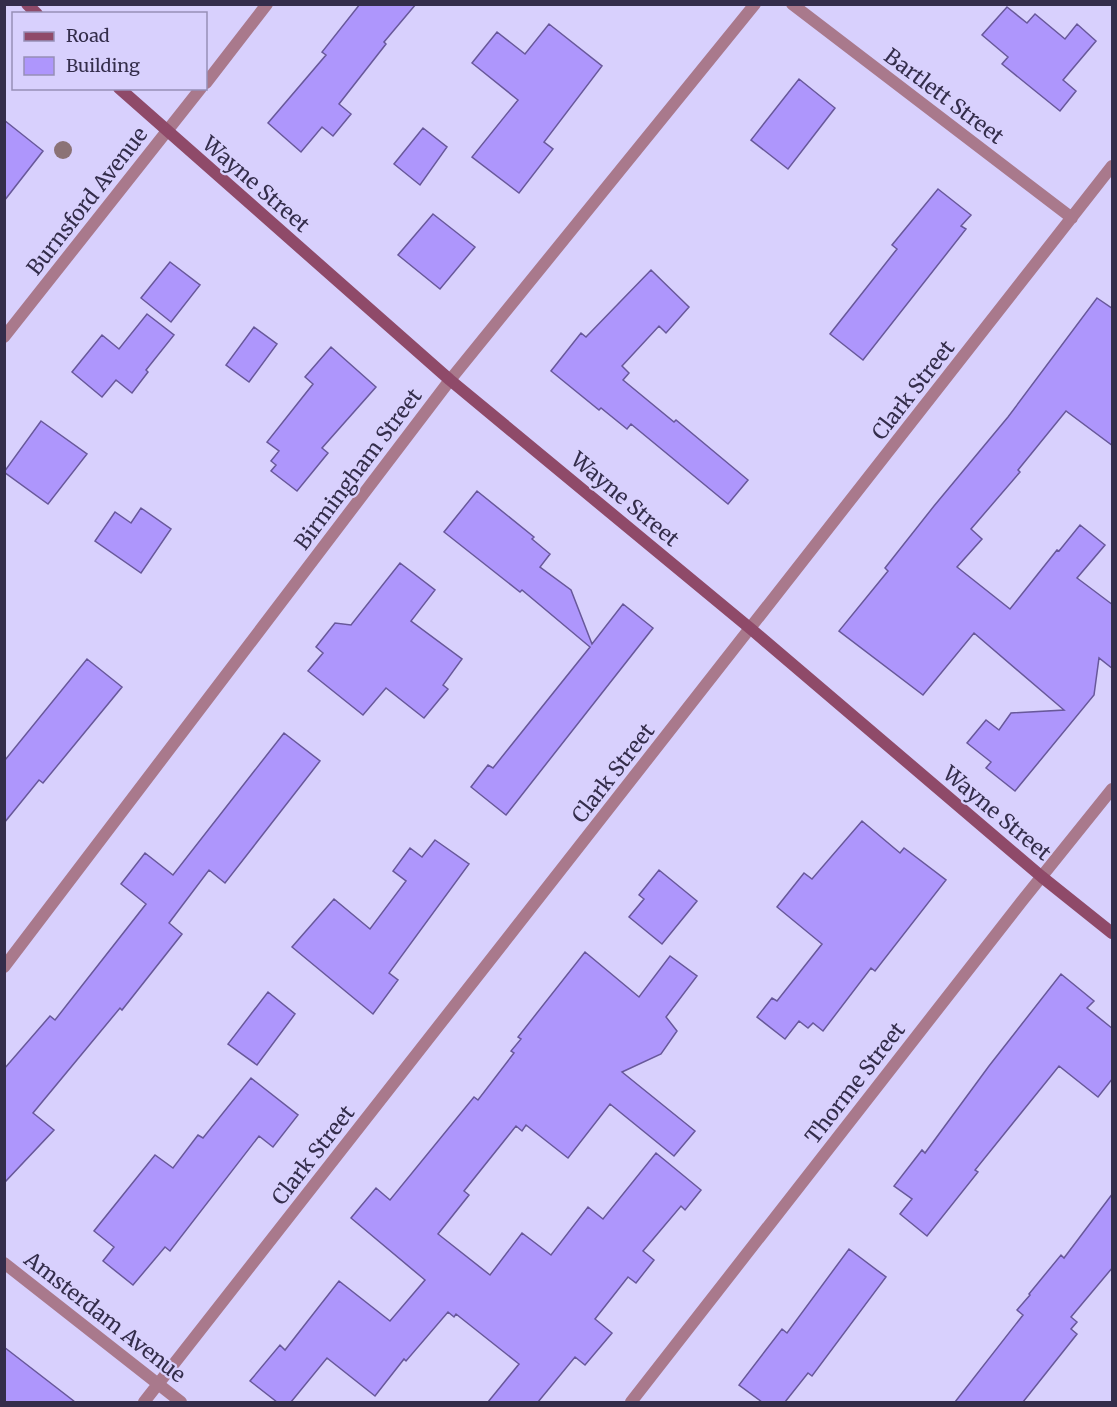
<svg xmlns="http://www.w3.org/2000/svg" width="1117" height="1407" viewBox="0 0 1117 1407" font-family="Merriweather,serif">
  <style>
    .building { fill: #ae96fc; stroke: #68589a; stroke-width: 1.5 }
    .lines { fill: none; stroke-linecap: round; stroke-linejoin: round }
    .street { stroke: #a9798c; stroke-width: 12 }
    .secondary { stroke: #8f4a69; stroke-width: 12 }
    .tree { fill: #8b7276 }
    .labels { text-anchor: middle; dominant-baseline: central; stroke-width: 4.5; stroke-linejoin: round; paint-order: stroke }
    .street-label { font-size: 21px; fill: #342d4b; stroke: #d8d0fd }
  </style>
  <rect width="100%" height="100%" fill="#d8d0fd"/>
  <!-- building -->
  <path class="building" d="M360,4h56l-32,38 2,2 -47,60 12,10 -18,22 -11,-9 -21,25 -33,-29 58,-68 -4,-3z
    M1007,7l20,16 8,-9 30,25 12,-15 19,17 -33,39 13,11 -16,20 -58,-47 6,-7 -26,-22z
    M549,24l53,42 -58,76 9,7 -34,44 -47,-36 46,-57 -46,-37 25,-31 28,22z
    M799,79l36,29 -47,61 -37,-29z
    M4,120l39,31 -39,50z
    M423,128l24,19 -27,38 -26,-21z
    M938,189l33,26 -10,11 5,3 -103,131 -33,-26 67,-85 -5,-4z
    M433,214l42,33 -35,42 -42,-34z
    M170,262l30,23 -29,37 -30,-24z
    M651,270l38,37 -23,26 -7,-7 -37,40 7,7 -6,7 51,42 2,-2 72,60 -20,24 -97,-80 -4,5 -26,-21 -2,2 -48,-39 30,-38 5,4z
    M1097,298l16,11v137l-47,-35 -48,59 2,2 -49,57 11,10 -25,28 53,42 47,-59 2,1 21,-26 25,20 -28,33 36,27v64l-14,-11 -5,37 -79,96 -29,-23 5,-6 -24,-19 19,-23 13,10 12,-17 53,-3 -90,-77 -51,62 -84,-64 49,-60 -3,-3 49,-62 74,-89z
    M147,314l27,21 -28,35 2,2 -16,21 -16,-13 -14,17 -30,-25 30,-37 17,14z
    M254,327l23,17 -28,38 -23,-17z
    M331,347l45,40 -54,61 6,5 -31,38 -26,-20 5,-6 -5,-4 8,-10 -12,-9 46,-58 -8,-7z
    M41,421l46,33 -39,50 -44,-32z
    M477,491l57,46 -2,2 18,15 -10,13 31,23 21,54 31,-40 30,24 -147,187 -35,-28 17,-22 5,3 97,-121 -68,-57 -2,2 -76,-60z
    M141,508l30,21 -30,44 -46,-32 20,-29 16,11z
    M400,563l35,27 -24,31 51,38 -19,26 5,4 -24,29 -38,-30 -23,27 -55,-44 15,-18 -7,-6 19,-24 16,2z
    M87,659l35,28 -79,96 -4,-3 -35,43 1,-63z
    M284,733l36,28 -95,122 -16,-13 -40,53 13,11 -60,76 -2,-2 -87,105 21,17 -50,53v-114l46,-53 5,4 91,-116 -25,-20 24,-31 28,22z
    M862,821l38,32 4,-5 42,32 -71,91 -4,-3 -48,63 -10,-8 -5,5 -9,-7 -14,18 -28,-22 15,-19 5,3 45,-57 -45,-37 27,-34 8,6z
    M435,840l34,24 -80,109 9,7 -25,34 -81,-67 42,-48 36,30 36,-48 -13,-10 17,-23 12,9z
    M659,870l38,31 -35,43 -33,-27 15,-18 -5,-4z
    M585,952l54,45 31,-41 27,20 -31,41 11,14 -16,23 -39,18 73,59 -21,25 -64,-52 -42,54 -42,-33 -4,6 -6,-5 -52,65 5,4 -31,39 52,41 32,-42 29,22 37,-48 15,12 53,-66 45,37 -16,20 -4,-4 -38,45 11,9 -18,23 -8,-6 -33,42 17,14 -27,32 -10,-8 -37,45h-50l31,-38 -63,-50 -2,3 -6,-5 -42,49 -2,-2 -29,37 -48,-38 -36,44h-14l-27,-21 30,-36 5,5 54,-69 51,40 35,-41 -74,-62 25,-30 14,12 84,-103 4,3 36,-47 -3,-2 10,-12 -3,-2z
    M1061,974l33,27 -7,7 26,21v49l-15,19 -39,-31 -84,104 3,2 -51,64 -27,-22 12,-15 -18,-13 28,-36 3,3 64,-87z
    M268,992l27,22 -38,51 -29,-21z
    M251,1078l47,37 -25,32 -14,-11 -89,115 -5,-4 -32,38 -30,-24 11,-14 -20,-16 61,-76 18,13 25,-33 5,3z
    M1113,1193v74l-42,50 6,5 -6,7 6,5 -54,68h-68l68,-87 -6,-5 13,-15 -1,-1 32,-39 3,3z
    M849,1249l37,28 -74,99 -4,-3 -23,29h-23l-23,-17 43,-56 5,4z
    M4,1347l71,55h-71z"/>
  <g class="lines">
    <!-- street -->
    <path class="street" d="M792,4l280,214
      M206,83l61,-79
      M4,337l197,-249
      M4,967l446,-587 305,-376
      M4,1263l177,139
      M144,1402l968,-1236
      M631,1402l391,-501 90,-112"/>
    <!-- secondary -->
    <path class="secondary" d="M27,4l10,10
      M119,88l331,292 301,249 291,248 70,56"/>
  </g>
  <!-- trees -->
  <circle class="tree" cx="63" cy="150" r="9"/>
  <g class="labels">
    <!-- street labels -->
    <g class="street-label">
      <text transform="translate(944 96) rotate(37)">Bartlett Street</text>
      <text transform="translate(256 184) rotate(41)">Wayne Street</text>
      <text transform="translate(87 201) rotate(-52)">Burnsford Avenue</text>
      <text transform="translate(913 390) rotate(-52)">Clark Street</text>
      <text transform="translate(358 469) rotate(-53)">Birmingham Street</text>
      <text transform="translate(625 499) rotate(40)">Wayne Street</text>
      <text transform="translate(613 773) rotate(-52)">Clark Street</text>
      <text transform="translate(997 813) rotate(40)">Wayne Street</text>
      <text transform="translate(855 1083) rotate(-52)">Thorme Street</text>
      <text transform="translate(313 1155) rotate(-52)">Clark Street</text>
      <text transform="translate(105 1317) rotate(38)">Amsterdam Avenue</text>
    </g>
  </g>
  <!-- border -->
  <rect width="1117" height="1407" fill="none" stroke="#342d4b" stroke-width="12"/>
  <!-- legend -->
  <rect x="12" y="12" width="195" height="78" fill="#d8d0fd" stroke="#968fb6" stroke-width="1.5"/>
  <rect x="24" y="32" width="30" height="9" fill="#8f4a69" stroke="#968fb6" stroke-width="1.5"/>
  <text x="66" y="42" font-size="18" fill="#342d4b">Road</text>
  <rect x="24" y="57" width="30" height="18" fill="#ae96fc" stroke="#968fb6" stroke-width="1.5"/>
  <text x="66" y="72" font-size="18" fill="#342d4b">Building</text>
</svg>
